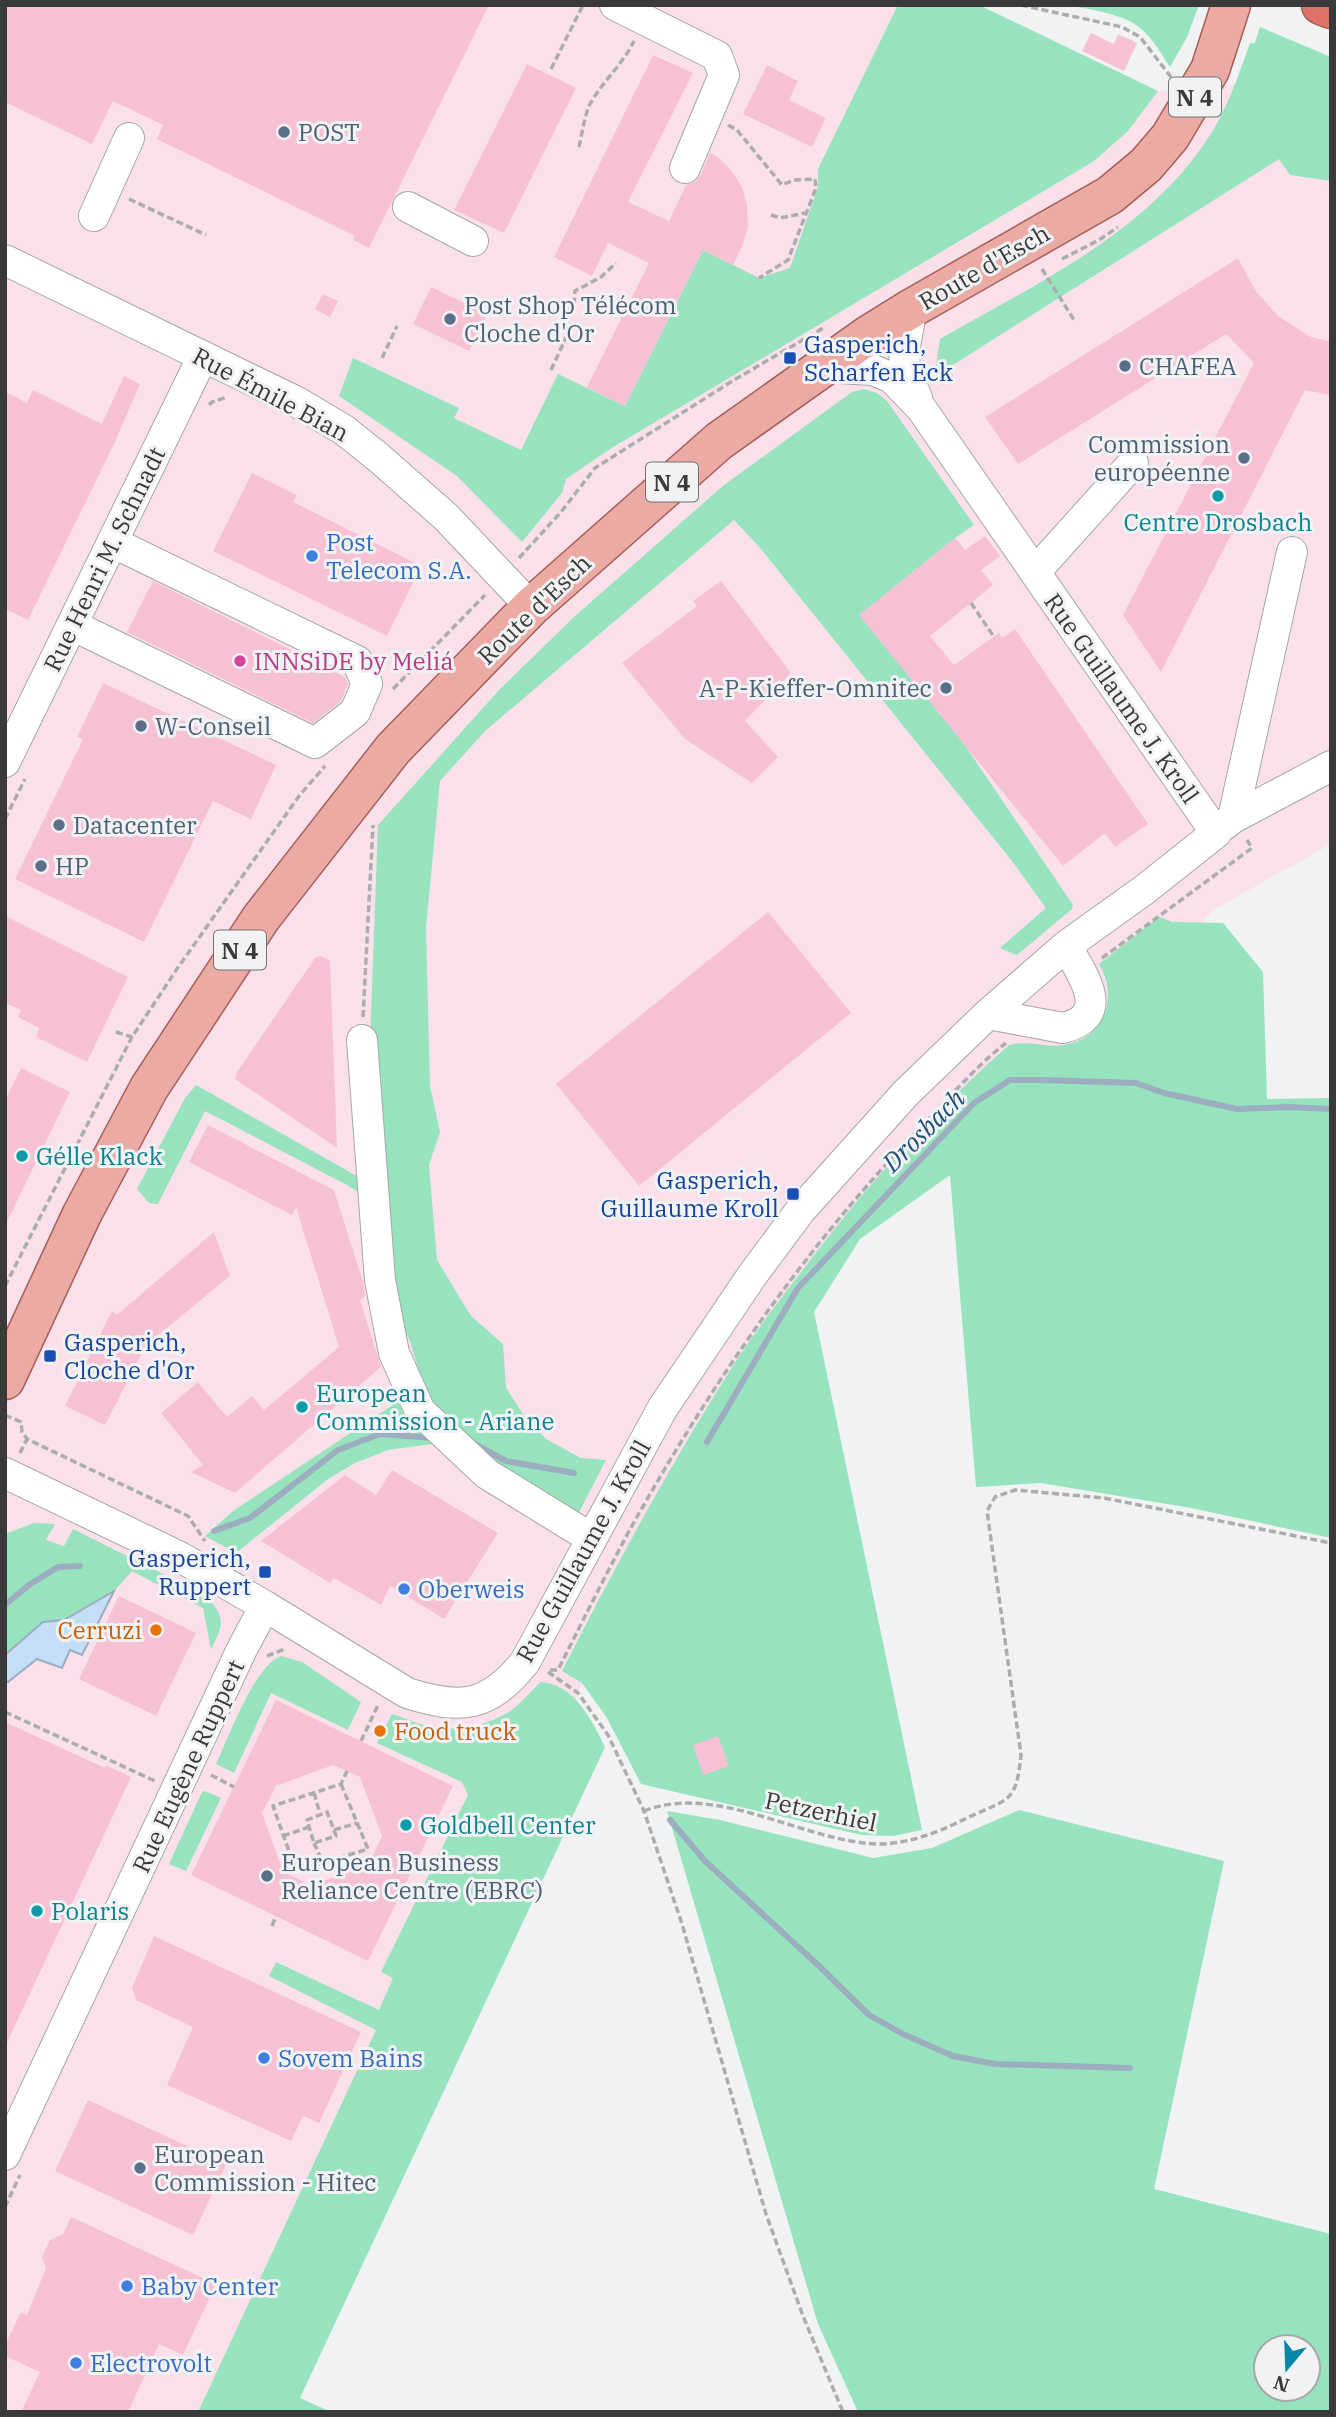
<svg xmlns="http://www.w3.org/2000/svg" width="1336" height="2417" viewBox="0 0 1336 2417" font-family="'IBM Plex Serif',serif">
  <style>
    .commercial { fill: #f9e0eb }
    .green { fill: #96e3bd; fill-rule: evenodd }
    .water { fill: #c4def7; stroke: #9badbf; stroke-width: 2 }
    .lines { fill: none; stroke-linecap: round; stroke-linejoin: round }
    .stream { stroke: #9badbf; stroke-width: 6 }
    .building { fill: #f7c1d5; fill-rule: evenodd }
    .minor-casing { stroke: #a5a7a9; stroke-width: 32 }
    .major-casing { stroke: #a55e58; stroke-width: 41 }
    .highway-casing { stroke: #a55e58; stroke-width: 41 }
    .path { stroke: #abacad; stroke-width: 3.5; stroke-dasharray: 7 3.5; stroke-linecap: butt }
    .minor { stroke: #fff; stroke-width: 30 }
    .major { stroke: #ebaaa4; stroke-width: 38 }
    .highway { stroke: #de7268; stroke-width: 38 }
    .service-dot { fill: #5c6f8a; stroke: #f0f2f4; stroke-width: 2.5 }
    .transit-dot { fill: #1a4fb4; stroke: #f0f2f4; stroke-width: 2.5 }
    .culture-dot { fill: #0f9aa8; stroke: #f0f2f4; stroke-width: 2.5 }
    .shop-dot { fill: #3f7fe0; stroke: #f0f2f4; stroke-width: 2.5 }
    .hotel-dot { fill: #d1479c; stroke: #f0f2f4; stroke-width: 2.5 }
    .food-dot { fill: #e8710a; stroke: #f0f2f4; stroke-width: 2.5 }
    .labels { text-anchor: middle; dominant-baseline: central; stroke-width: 6; stroke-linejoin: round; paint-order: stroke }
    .shield { fill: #f0f2f4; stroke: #717172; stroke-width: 2 }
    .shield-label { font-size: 23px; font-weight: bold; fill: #3a3a3b }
    .service-label { font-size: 24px; fill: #4e5e75; stroke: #f0f2f4; text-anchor: start }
    .street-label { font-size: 24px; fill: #3a3a3b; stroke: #f0f2f4 }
    .transit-label { font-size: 24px; fill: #164399; stroke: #f0f2f4; text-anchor: start }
    .culture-label { font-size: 24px; fill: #0d838f; stroke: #f0f2f4; text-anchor: start }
    .shop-label { font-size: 24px; fill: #366cbe; stroke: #f0f2f4; text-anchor: start }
    .hotel-label { font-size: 24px; fill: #b23c85; stroke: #f0f2f4; text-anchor: start }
    .food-label { font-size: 24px; fill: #c56008; stroke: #f0f2f4; text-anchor: end }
    .water-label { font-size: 26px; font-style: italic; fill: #215178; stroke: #f0f2f4 }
  </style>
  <rect width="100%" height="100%" fill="#f0f2f4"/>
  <!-- commercial -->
  <path class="commercial" d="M5,5h974l179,86 89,-7 84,17v743l-118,66 -117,128 -249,188 -254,435 -347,751h-241z"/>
  <!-- green -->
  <path class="green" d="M898,5h81l179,86 -30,40 -34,30 -484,288 -44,30 -4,14 -40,49 -65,-66 -118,-80 14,-38 106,50 -5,10 67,32 37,-76 67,32 78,-156 56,28 31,-10 28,-81v-18z
    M1067,5h132l-12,32 -17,30c-9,-13 -17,-29 -30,-39 -15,-14 -53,-19 -73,-23z
    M1260,27l71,30v124l-41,-6 -11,-16 -331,209 6,9 -11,8 -8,-12 5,-34c99,-57 214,-109 275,-212 15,-26 25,-56 35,-84h5z
    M864,389l13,4 10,8 87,124 -19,13 -95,77 102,126 111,164 -1,4 -55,46 -17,-7 46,-40 -34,-47 -251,-312 -27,-29 -249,211 -45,50 -14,146 4,159 10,46 -11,33 8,95 34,56 32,28 3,44 19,29 21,22 35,19 25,2 -31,60 -136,-77 -51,7 -33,13 -27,16 -92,74 -31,-17 28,-25 190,-126 -12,-41 -18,-43 -9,-92 -37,-24 -142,-74 -47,93 -9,-1 -12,-14 48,-91 11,-13 180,102 -6,-146 8,-216 122,-136 74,-72 150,-132 128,-93z
    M1159,917l14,5 50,1 40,49 4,127 64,-1v440l-140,-30 -150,-25 -65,4 -26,-312 -90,64 -46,73 108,518 -29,6 -31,-1 -221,-51 -34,-66 -25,-35 -20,-12c54,-106 110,-210 174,-310 21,-32 45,-63 69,-94 62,-82 127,-154 204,-222 19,-5 37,3 55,0 41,-7 55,-47 35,-81z
    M34,1523l21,1 -9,16 18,6 9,-17 132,66c20,21 20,28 6,54l-8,-41 -71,-37 -18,20 -50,29 -21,2 -32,31 -6,-1v-118z
    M281,1656l21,6 59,40 -13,28 -77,-37 -37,80 -18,-9c13,-27 38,-98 65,-108z
    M541,1682c33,2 51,38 64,65l-305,651 31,14h-133l178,-382 -107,-54 7,-14 103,48 14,-32 -12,-6 87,-177 -6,-13 -85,-39 15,-29c10,3 21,8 31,11 30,8 65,2 90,-16 11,-8 18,-19 28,-27z
    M205,1791l16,7 -35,73 -17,-7 33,-72z
    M1019,1810l205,51 -70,328 177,45v178h-473l-40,-88 -151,-513 53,9 153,38 59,-10zM1266,2347h42v42h-42z"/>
  <!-- water -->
  <path class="water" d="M114,1591l-32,64 -12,-5 -8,18 -25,-9 -29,23 -3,-2v-25l38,-33 21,-2z"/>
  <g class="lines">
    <!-- stream -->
    <path class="stream" d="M707,1442l91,-154 176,-185 36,-23h31l95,3 28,10 73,16 51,-2 43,2
      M473,1443l33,18 68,12
      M214,1531l36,-13 88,-68 42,-16 53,4
      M5,1605l24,-20 29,-18 22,-1
      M670,1820l35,41 113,104 51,50 36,20 48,21 42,8 135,4"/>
  </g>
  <!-- building -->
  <path class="building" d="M5,5h484l-120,243 -16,-8 2,-4 -198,-97 6,-14 -50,-24 -21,43 -87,-42z
    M1091,33l23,11 4,-10 19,9 -13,28 -42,-20z
    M653,55l40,18 -65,129 41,19 17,-36 9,-3 6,-7 9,-22 9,5 12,12 11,17 5,17 1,24 -7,21 -8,16 -30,-15 -78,156 -38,-19 62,-124 -41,-20 -16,33 -38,-19z
    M527,64l49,24 -72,145 -50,-23z
    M767,65l31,16 -9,19 37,18 -14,29 -69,-33z
    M1238,258l17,32 23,26 33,21 20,5v53l-26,-5 -144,282 -38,-57 131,-252 -28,-29 -208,130 -33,-47z
    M431,287l56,27 -18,37 -56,-27z
    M323,294l15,7 -8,16 -15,-8z
    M124,376l16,8 -26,60 -86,176 -23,-11v-217l22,11 6,-13 69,34z
    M252,473l45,22 -4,7 128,64 -34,70 -174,-85z
    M985,536l15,20 -19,14 12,15 -63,51 24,29 45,-32 3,5 13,-9 133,195 -33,23 -10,-14 -42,33 -204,-251 96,-77 10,12z
    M153,581l192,96 3,7 -7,17 -28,22 -186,-91z
    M721,581l70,92 -46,48 33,36 -26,26 -67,-44 -63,-76 75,-57 -4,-5z
    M103,683l173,82 -25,54 -38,-18 -69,141 -129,-63 68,-140 -6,-2z
    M768,912l83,101 -212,173 -83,-102z
    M5,916l123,61 -41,85 -51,-25 3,-9 -21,-11 3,-7 -16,-7z
    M321,956l9,5 7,187 -102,-69 2,-7 78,-114z
    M21,1068l49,24 -65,134v-126z
    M208,1125l126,65 29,92 2,14 -5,4 21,67 -146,126 -44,-21 12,-7 -42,-52 37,-31 29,35 25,-21 12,14 75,-63 -43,-140 -4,8 -103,-53z
    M214,1232l16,44 -84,69 -41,80 -40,-19 47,-95 5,4z
    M392,1470l106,63 -54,86 -54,-33 -9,19 -47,-27 -4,5 -69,-42 84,-66 31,20z
    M119,1596l77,37 -40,83 -77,-37z
    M276,1700l177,86 -85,175 -177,-86zM333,1765l27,12 22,59 -13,28 -58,22 -28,-15 -21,-58 14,-27z
    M5,1722l100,46 1,-3 25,12 -126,270z
    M718,1736l11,30 -26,9 -10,-30z
    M154,1936l207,96 -42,91 -16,-7 -12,25 -124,-56 26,-58 -57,-27 -4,-12z
    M88,2100l138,64 -33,71 -138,-64z
    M71,2217l145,67 -33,71 -24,-11 -31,68h-107l19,-40 -35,-16v-11l16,-33 6,3 19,-47 -4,-11 8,-17 13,-6z"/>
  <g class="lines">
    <defs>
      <path id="minor" d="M615,5l102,51 7,19 -39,93
        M408,207l65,34
        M94,216l35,-78
        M5,260l292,142 47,28 35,28 67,59 85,90
        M912,308l-8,43 1,19 12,28
        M1035,572l98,-109
        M72,625l243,118 40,-31 12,-28 -10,-23 -245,-119
        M5,762l198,-406
        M1233,818l59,-266
        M1224,825l9,-7 98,-52
        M988,1014l75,14c50,-12 20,-53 3,-82
        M362,1040l18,240 14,73 26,58 67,63 104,64
        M5,1473l175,84 85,49 142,87c54,17 81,15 118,-31l137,-253 89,-132 49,-66 105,-117 83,-80 78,-68 78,-56 72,-57 -295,-425 -29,-30 -19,-8 -52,-3
        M5,2155l237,-506 23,-43"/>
      <path id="major" d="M5,1380l77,-166 67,-126 112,-170 132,-169 138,-142 188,-166 148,-105 45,-28 198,-113 36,-30 24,-28 40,-67 21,-65"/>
      <path id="highway" d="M1321,5l10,4"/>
    </defs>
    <!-- minor casing -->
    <use href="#minor" class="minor-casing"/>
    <!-- major casing -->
    <use href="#major" class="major-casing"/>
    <!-- highway casing -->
    <use href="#highway" class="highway-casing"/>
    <!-- path -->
    <path class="path" d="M1021,5l101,22 18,10 31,40
      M551,69l32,-64
      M728,125l9,5 45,55 12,-5 21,-1 1,9 -28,72 -29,18
      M579,147c3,-13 5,-30 11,-43 13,-23 33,-40 44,-63
      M129,199l77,36
      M771,215l9,3 26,-5
      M1062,259l37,-19 19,-13
      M1042,269l32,51
      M382,358l15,-32
      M551,370l19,-41 -5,-14 9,-12 1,-12 26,-14 15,-14
      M209,405l3,-3 15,-5
      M519,558l42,-46 34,-44 139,-88 91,-53
      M971,603l23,34
      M393,689l92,-94
      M5,819l20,-40
      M1102,958l150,-110 -5,-8
      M363,1017l10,-192
      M116,1032l16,5
      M5,1286l127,-249 47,-71 120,-170 26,-30
      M5,1415l16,7 1,10 5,7 161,77 17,25
      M20,1453l7,-14
      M267,1656l18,-7
      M550,1670h8c23,-46 46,-92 70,-137 81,-146 178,-288 295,-408 25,-26 54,-60 83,-82
      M548,1672l30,21 30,42 36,76 38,113 84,290 37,102 40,96
      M5,1712l150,69
      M361,1741l17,-36
      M211,1775l23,12
      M341,1784l27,65 -72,22 -23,-65 68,-22 6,-13
      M314,1793l6,21
      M644,1811c73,-29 160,31 234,33 32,0 63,-13 91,-27 41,-19 47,-14 52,-62l-34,-244 8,-14 20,-7 89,8 227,45
      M334,1830l2,6 -22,7 -7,-23 20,-8 7,18 23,-7
      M283,1836l26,-9
      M314,1843l9,20
      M272,1926l4,-10
      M5,2207l15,-32"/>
    <!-- minor -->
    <use href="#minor" class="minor"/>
    <!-- major -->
    <use href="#major" class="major"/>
    <!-- highway -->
    <use href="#highway" class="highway"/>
  </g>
  <!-- markers -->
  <g class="service-dot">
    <circle cx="284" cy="132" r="7"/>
    <circle cx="450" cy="319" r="7"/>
    <circle cx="1125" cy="366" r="7"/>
    <circle cx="1244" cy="458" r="7"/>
    <circle cx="946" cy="688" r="7"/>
    <circle cx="141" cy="726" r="7"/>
    <circle cx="59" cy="825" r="7"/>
    <circle cx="41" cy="866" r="7"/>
    <circle cx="267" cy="1876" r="7"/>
    <circle cx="140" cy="2168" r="7"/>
  </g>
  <g class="transit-dot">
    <rect x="783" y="351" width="14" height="14" rx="3.5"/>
    <rect x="786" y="1187" width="14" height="14" rx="3.5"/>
    <rect x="43" y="1349" width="14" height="14" rx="3.5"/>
    <rect x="258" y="1565" width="14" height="14" rx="3.5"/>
  </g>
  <g class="culture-dot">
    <circle cx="1218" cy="496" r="7"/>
    <circle cx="22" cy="1156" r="7"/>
    <circle cx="302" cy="1407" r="7"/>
    <circle cx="406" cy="1825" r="7"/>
    <circle cx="37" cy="1911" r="7"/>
  </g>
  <g class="shop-dot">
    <circle cx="312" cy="556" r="7"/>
    <circle cx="404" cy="1589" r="7"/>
    <circle cx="264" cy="2058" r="7"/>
    <circle cx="127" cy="2286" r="7"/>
    <circle cx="76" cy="2363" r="7"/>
  </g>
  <circle class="hotel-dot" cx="240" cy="661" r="7"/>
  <g class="food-dot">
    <circle cx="156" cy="1630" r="7"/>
    <circle cx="380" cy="1731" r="7"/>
  </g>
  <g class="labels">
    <!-- shield labels -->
    <g class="shield">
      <rect x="1169" y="77.5" width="52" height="39" rx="5"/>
      <rect x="646" y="462.5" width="52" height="39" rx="5"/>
      <rect x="214" y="930.5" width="52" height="39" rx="5"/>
    </g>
    <g class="shield-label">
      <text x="1195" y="97">N 4</text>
      <text x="672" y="482">N 4</text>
      <text x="240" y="950">N 4</text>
    </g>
    <!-- service labels -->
    <g class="service-label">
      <text x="298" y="132">POST</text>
      <text x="464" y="305">Post Shop Télécom<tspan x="464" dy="28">Cloche d'Or</tspan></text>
      <text x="1139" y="366">CHAFEA</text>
      <text x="1230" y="444" text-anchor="end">Commission<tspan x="1230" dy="28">européenne</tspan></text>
      <text x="932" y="688" text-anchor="end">A-P-Kieffer-Omnitec</text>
      <text x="155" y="726">W-Conseil</text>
      <text x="73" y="825">Datacenter</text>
      <text x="55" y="866">HP</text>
      <text x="281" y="1862">European Business<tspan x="281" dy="28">Reliance Centre (EBRC)</tspan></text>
      <text x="154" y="2154">European<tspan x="154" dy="28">Commission - Hitec</tspan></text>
    </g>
    <!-- street labels -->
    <g class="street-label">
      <text transform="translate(984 267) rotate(-30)">Route d'Esch</text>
      <text transform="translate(271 394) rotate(28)">Rue Émile Bian</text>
      <text transform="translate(104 559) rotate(-64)">Rue Henri M. Schnadt</text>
      <text transform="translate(534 609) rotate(-44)">Route d'Esch</text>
      <text transform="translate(1122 698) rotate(55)">Rue Guillaume J. Kroll</text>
      <text transform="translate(583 1551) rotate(-61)">Rue Guillaume J. Kroll</text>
      <text transform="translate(188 1766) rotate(-65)">Rue Eugène Ruppert</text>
      <text transform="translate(821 1811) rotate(12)">Petzerhiel</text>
    </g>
    <!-- transit labels -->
    <g class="transit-label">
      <text x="804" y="344">Gasperich,<tspan x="804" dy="28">Scharfen Eck</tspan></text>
      <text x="779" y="1180" text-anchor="end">Gasperich,<tspan x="779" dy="28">Guillaume Kroll</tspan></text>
      <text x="64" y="1342">Gasperich,<tspan x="64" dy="28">Cloche d'Or</tspan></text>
      <text x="251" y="1558" text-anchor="end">Gasperich,<tspan x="251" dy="28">Ruppert</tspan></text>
    </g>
    <!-- culture labels -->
    <g class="culture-label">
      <text x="1218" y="522" text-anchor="middle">Centre Drosbach</text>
      <text x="36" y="1156">Gélle Klack</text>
      <text x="316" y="1393">European<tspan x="316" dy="28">Commission - Ariane</tspan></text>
      <text x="420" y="1825">Goldbell Center</text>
      <text x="51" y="1911">Polaris</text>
    </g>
    <!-- shop labels -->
    <g class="shop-label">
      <text x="326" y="542">Post<tspan x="326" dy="28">Telecom S.A.</tspan></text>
      <text x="418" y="1589">Oberweis</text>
      <text x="278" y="2058">Sovem Bains</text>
      <text x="141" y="2286">Baby Center</text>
      <text x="90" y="2363">Electrovolt</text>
    </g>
    <!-- hotel labels -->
    <g class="hotel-label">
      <text x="254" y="661">INNSiDE by Meliá</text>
    </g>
    <!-- food labels -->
    <g class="food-label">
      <text x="142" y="1630">Cerruzi</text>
      <text x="394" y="1731" text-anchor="start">Food truck</text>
    </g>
    <!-- water labels -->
    <g class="water-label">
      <text transform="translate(923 1130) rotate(-45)">Drosbach</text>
    </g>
  </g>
  <!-- border -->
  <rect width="1336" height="2417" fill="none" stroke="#3a3a3b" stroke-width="14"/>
  <!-- north arrow -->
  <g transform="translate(1287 2368) rotate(199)"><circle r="33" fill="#f0f2f4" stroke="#a7a8aa" stroke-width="2"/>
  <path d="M0-5L12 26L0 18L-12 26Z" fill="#0786a9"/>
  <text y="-10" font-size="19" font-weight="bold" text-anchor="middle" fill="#3a3a3b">N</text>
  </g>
</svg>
